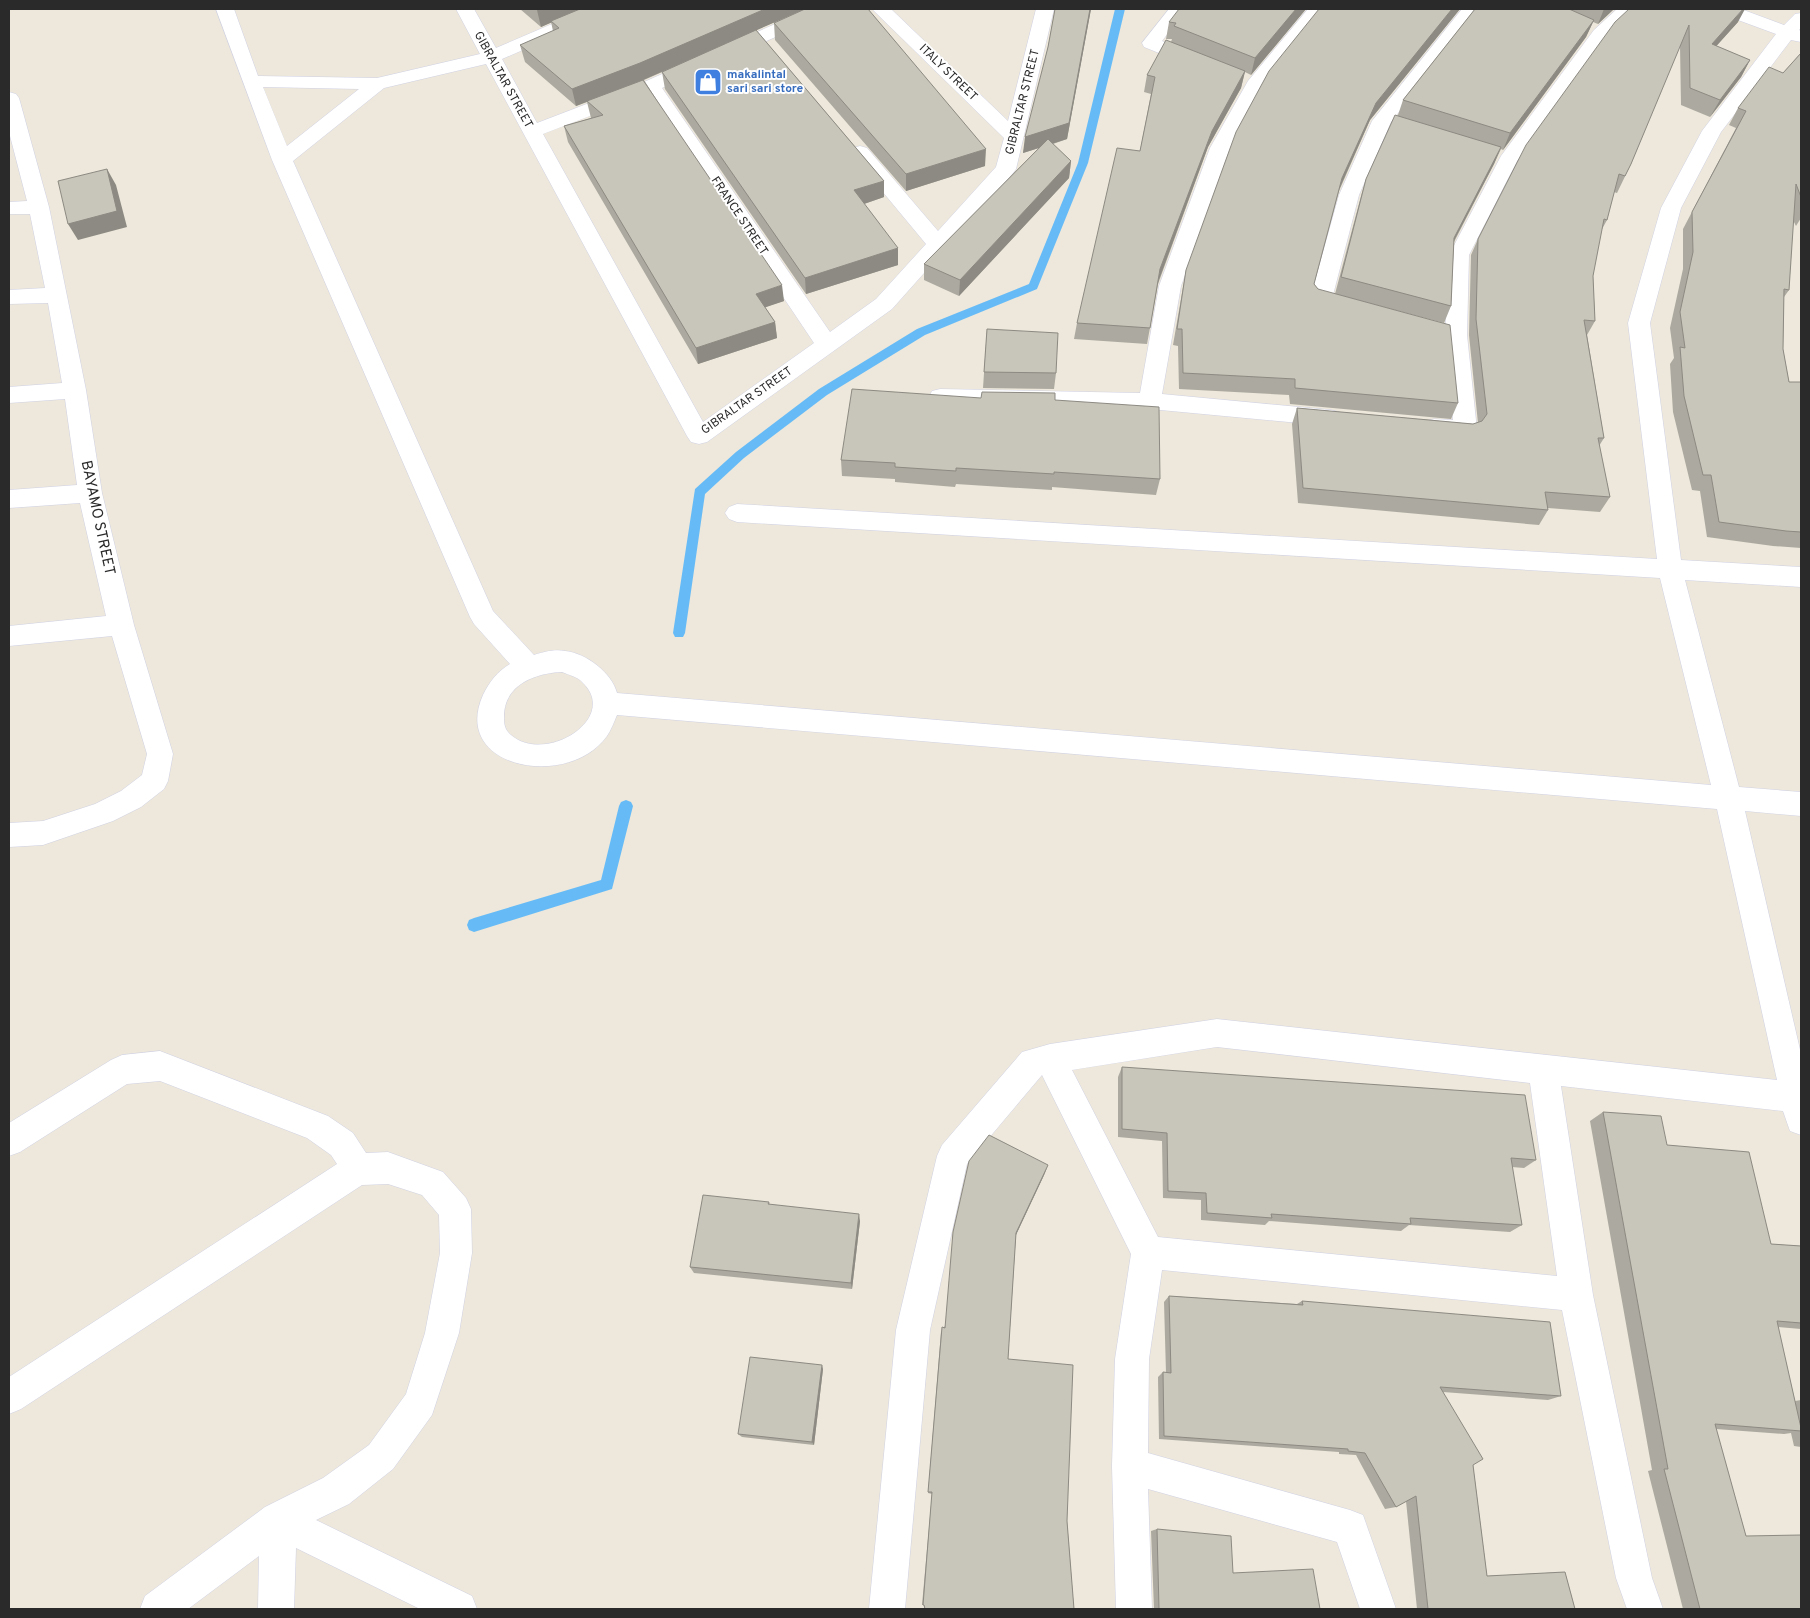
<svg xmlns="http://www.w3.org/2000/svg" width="1810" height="1618" viewBox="0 0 1810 1618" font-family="Overpass,sans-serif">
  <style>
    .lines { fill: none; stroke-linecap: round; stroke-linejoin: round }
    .stream { fill: #66bbf7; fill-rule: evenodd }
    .minor-casing { stroke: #d0d1e4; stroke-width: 1 }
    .minor { fill: #fff; fill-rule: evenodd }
    .wall { fill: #aca9a0 }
    .shaded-wall { fill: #8c8a82 }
    .building { fill: #c8c5ba; stroke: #8c8a82 }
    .labels { text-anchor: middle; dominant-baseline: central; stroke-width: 4; stroke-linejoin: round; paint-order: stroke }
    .far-street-label { font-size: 12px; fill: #2a2a2a; stroke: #fff }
    .far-shop-label { font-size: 12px; font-weight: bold; fill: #366cbe; stroke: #fff; text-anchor: start }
    .street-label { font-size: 15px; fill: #2a2a2a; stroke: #fff }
  </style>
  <rect width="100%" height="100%" fill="#ede8db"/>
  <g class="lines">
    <!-- stream -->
    <path class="stream" d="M1115,9h10l-37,154 -51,126 -112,46 -98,60 -83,63 -39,36 -20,139 -2,4h-8l-2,-4 22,-144 41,-37 83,-63 98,-60 112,-45 49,-121z
      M626,800l5,2 2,4 -21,83 -138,43 -5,-2 -2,-5 2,-5 5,-2 127,-38 18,-74 2,-4z"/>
    <defs>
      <path id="minor" d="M216,9h18l24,67 119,2 103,-24 -24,-45h18l22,39 91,-39h24l-3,4 -106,46 35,64 107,-41 165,-73h23l-3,4 -167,75 168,244 46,-33 50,-55 -73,-88 -3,-4 3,-4 7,-2 7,2 71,83 58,-64 8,-29 -132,-129h19l117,112 28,-112h18l-38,160 -3,4 -121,136 -185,133 -8,2 -8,-2 -4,-6 -201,-372 -102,24 -91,73 200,450 41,44c9,-3 21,-6 31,-4 21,2 47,22 52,42l1094,92 -51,-207 -923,-56 -8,-3 -4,-6 4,-6 8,-3 920,55 -29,-236 33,-115 41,-77 74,-97 -57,-21 -3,-4h25l43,16 11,-11 6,-1v15l-2,2 2,1v11l-10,-2 -70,92 -40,76 -31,115 31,237 120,7v20l-116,-7 54,207 62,5v24l-56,-5 56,243v81l-11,-4 -7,-20 -222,-25 32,209 59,283 11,31h-36l-11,-31 -54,-268 -400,-40 -13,89 -1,94 202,57 13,5 33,94h-36l-23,-67 -189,-53 4,120h-36l-4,-143 3,-107 16,-105 -89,-179 -75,89 -37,166 -25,279h-36l27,-279 41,-174 5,-11 80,-93 28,-8 167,-25 560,61 -60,-271 -1100,-94c-3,7 -6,15 -10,21 -38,54 -157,33 -124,-41 6,-13 15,-24 27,-31l-36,-40 -4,-7 -198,-457zM263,87l96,2 -72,57zM647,94l167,249 -111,79 -160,-288zM562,672c7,3 16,5 20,10 39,36 -37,83 -71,53 -6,-5 -7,-10 -7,-17 -1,-33 31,-45 58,-46zM1217,1047l313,36 27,193 -399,-39 -86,-167z
        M1169,9h18l-25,32 41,16 2,4 -2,4 -7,2 -7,-2 -45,-18 -2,-4z
        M1308,9h18l-63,78 -33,61 -49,138 -19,108 169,16 8,2 3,6 -3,6 -8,2 -181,-17 -210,-4 -8,-2 -3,-6 3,-6 8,-2 200,4 19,-107 51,-138 38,-67z
        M1462,9h18l-89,113 -32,73 -26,100 23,6 3,5 -3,5 -8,2 -35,-9 -3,-5 29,-104 33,-74z
        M1617,9h19l-30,29 -89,123 -48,94 -2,80 10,95 -4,6 -8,2 -39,-5 -3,-6 3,-6 8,-2 19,1 -8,-85 4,-80 52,-99 93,-126z
        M9,92l7,2 3,4 30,109 37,183 16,103 32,132 39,129 -5,27 -4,8 -23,18 -28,14 -70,24 -34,2v-24l34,-2 52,-17 26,-13 21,-16 5,-21 -35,-118 -103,10v-20l97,-10 -26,-113 -71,5v-18l68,-5 -12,-86 -56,4v-16l53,-4 -14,-80 -39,1v-14l36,-2 -15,-74h-21v-12l18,-1 -18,-69z
        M160,1051l168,65 25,17 13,20 22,-1 55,20 23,26 5,11 1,44 -13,80 -27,82 -39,54 -44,35 -33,16 156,76 5,13h-57l-124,-61 -2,61h-36l1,-53 -71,53h-48l5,-13 120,-89 58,-29 46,-33 37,-51 19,-61 15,-80 -1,-38 -17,-20 -34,-11 -26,1 -341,224 -12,5v-37l328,-213 -6,-9 -24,-17 -147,-57 -33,3 -107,68 -11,4v-33l102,-63 11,-5z"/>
    </defs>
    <!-- minor casing -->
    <use href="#minor" class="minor-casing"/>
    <!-- minor -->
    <use href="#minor" class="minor"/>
  </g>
  <!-- wall -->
  <path class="wall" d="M520,9h348l117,157 -79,25 -131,-151 -1,-17 27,-12 -45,19 128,151v16l-20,7 34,61 -92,29 -141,-205 -3,-17 75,-33 -93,41 140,221 -19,6 10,15 2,16 -79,26 -130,-222 -4,-16 27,-8 -4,-16 -11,4 -51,-44 -5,-17 33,-14 -2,-9 -10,5z
    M1055,9h36l-24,130 -14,5 18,17 -2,17 -110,118 -35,-16v-16l115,-116 -16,5 25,-106z
    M1306,9l-55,66 -6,-3 -4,16 -33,59 -50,137 -11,60 -73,-5 3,-16 63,-172 11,-57 -7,-2 3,-17 24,-33 1,-3h-6l3,-17z
    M1319,9h141l-90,111 -31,71 -25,93 4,5 140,114 -7,16 -161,-15 -1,-9 -110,-6 -1,-43 -5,-1 13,-75z
    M1475,9h139l-16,15 -5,-2 -7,15 -83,113 -2,-1 -7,15 -40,78 -3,64 -7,17 -109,-29 26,-98 5,-17 32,-64 5,-15z
    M1629,9l109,13 -22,24 34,14 -9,17 -31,40 -29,-12 -1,-60 -49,119 -14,29 -3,-1 -7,28 -6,11 -8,45 2,45 -8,14 17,103 -5,8 11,51 -10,15 -52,-4v2l-9,15 -241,-22 -6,-79 5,-16 176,16 5,-1 -9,-88 2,-80 7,-16z
    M1801,53v165l-5,8 -3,-6 -4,70 -5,7 -1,52 6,33h12v166l-28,-2 -66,-9 -7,-46 -8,-1 -19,-78 -3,-48 4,-6 -4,-30 13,-59v-40l53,-101 -7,-3 9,-17 45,-35z
    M987,329l69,44 -2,16 -71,-1z
    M981,398l74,2 105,79 -4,16 -104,-8v3l-96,-6 -1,3 -60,-5v-3l-53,-3 -1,-16z
    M1122,1067l414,93 -12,8 -12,-1 10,58 -12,7 -101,-7 -8,6 -132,-10 -4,4 -64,-5v-20l-38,-2 -1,-57 -44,-4v-60z
    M1603,1112l64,33 104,99 30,2v83l-23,-2 17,74 6,-1v47l-7,-1 -3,-13 -7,1 -68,-5 30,107 55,73h-118l-35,-138 4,-1 -62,-349z
    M1045,1173l-29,62 -8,124 59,162 7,88h-150v-4h-2l10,-111 -4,-1 13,-161z
    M769,1202l1,3 90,16 -8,68 -158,-16 -4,-6z
    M1169,1296l128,8 5,-3 259,95 -13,4 -105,-8 30,73 14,111 78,-4 10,37h-158l-11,-108 -10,6 -11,2 -29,-54 -17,-1v-2l-180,-13 -1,-62 5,-5 3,1 -2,-71z
    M823,1369l-9,76 -72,-8 -4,-3z
    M1157,1529l76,44 87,36h-166l-3,-78z"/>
  <!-- shaded-wall -->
  <path class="shaded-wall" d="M540,9h43l-42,18 -4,-17z
    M765,9h40l-162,71 -67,26 -4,-17z
    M1090,9h1l-24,130 -44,14 2,-16z
    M1296,9h10l-55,66 4,-17z
    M1452,9h8l-90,111 -33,74 5,-16 34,-75z
    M1604,9h10l-16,15z
    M1743,9h2l-7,13 -35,39 9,-17z
    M1594,20l-8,17 -83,113 7,-17z
    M1750,60l-9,17 -31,40 10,-17z
    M1245,71l-4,17 -33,59 -51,138 3,-16 52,-138z
    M1501,147l-7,17 -47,90 7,-16z
    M986,149l-1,17 -79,25v-17z
    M1071,161l-2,17 -110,118 1,-16z
    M107,169l9,16 11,42 -49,13 -10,-16z
    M884,181v16l-29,10 -1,-17z
    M898,248v17l-92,29 -1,-16z
    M782,285l2,16 -26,9 -2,-16z
    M775,322l2,16 -79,26 -2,-16z
    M1048,1165l-3,8 -31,66 2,-6z
    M859,1214l1,7 -8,68 -1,-6z
    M822,1365l1,4 -9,76 -2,-3z"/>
  <!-- building -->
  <path class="building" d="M580,9h185l-125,54 -68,26 -52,-44 39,-17 -8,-7z
    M805,9h63l118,140 -80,25 -132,-151z
    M1055,9h35l-21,114 -44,14 23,-90z
    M1179,9h117l-41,49 -81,-32 2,-3 -7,-1z
    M1319,9h133l-76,94 -34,75 -28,106 4,5 132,36 8,78 -163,-15v-9l-112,-6 -1,-44h-5l9,-59 50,-138 33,-61z
    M1475,9h94l25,11 -84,113 -107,-33z
    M1629,9h114l-31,35 38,16 -30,40 -30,-12 -1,-63 -58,139 -6,12 -6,-2 -12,46 -3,-1 -11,57 2,45 -11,-1 20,118h-6l12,59 -65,-5 3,18 -245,-22 -6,-80 176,16 9,-3 5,-7 -11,-95 2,-80 48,-94 89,-123z
    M756,30l128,151 -30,9 44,58 -93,30 -143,-206z
    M1166,40l79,31 -33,60 -52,138 -10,59 -73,-5 40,-175 23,3 15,-74 -8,-2z
    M1801,53v144l-5,-13 -7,106 -5,-1 -1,60 6,33h12v150l-15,-1 -67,-9 -8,-47h-8l-19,-79 -4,-49 5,1 -5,-36 13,-60 -1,-40 54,-101 -8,-3 31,-41 14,6z
    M643,80l139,205 -26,9 19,28 -79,26 -132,-222 39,-11 -16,-14z
    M1395,115l106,32 -47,91 -3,68 -110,-29 25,-98z
    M1048,139l23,22 -111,119 -36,-16z
    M107,169l10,42 -49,13 -10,-43z
    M987,329l71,4 -2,40 -72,-1z
    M852,389l129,9 1,-6 73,1v7l104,7 1,72 -106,-7v2l-98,-6v3l-61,-4v-4l-54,-3z
    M1122,1067l403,28 11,65 -25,-2 11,67 -112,-7 1,6 -140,-10 1,4 -65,-5 -1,-20 -38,-2 -1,-58 -45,-4z
    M1603,1112l58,4 6,29 82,7 22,92 30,2v77l-24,-2 24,107v3l-86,-7 31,112 55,-1v74h-101l-36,-140h4z
    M989,1135l59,30 -32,68 -8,126 65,6 -6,156 7,88h-149l-1,-4h-1l9,-113h-4l14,-165 3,1 8,-96 16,-71z
    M703,1195l66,7 -1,2 91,10 -8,69 -161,-16z
    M1169,1296l134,9 -1,-4 248,21 11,74 -121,-9 43,72 -10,6 14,111 78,-4 10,37h-147l-12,-113 -20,11 -31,-54 -17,-2v-2l-184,-13 -1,-64 8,1z
    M750,1357l72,8 -10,77 -74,-8z
    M1157,1529l74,7 2,37 80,-4 7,40h-161z"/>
  <!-- icons -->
  <defs>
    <symbol id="shop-square" viewBox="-11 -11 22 22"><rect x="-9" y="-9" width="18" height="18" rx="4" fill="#3f7fe0" stroke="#fff"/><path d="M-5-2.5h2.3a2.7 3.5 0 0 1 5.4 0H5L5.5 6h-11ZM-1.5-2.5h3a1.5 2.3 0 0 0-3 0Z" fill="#fff"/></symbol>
  </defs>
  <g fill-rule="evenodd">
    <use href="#shop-square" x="692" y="66" width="32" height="32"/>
  </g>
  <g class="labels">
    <!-- far-street labels -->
    <g class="far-street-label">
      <text transform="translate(948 73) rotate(44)">ITALY STREET</text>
      <text transform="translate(503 80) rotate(61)">GIBRALTAR STREET</text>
      <text transform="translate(1023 102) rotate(-76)">GIBRALTAR STREET</text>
      <text transform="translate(739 216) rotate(56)">FRANCE STREET</text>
      <text transform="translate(747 401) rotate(-35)">GIBRALTAR STREET</text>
    </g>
    <!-- far-shop labels -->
    <g class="far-shop-label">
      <text x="727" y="75">makalintal<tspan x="727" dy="14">sari sari store</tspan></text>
    </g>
    <!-- street labels -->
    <g class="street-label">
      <text transform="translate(97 518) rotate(78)">BAYAMO STREET</text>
    </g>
  </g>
  <!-- border -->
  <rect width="1810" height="1618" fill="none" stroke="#2a2a2a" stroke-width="20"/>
</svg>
